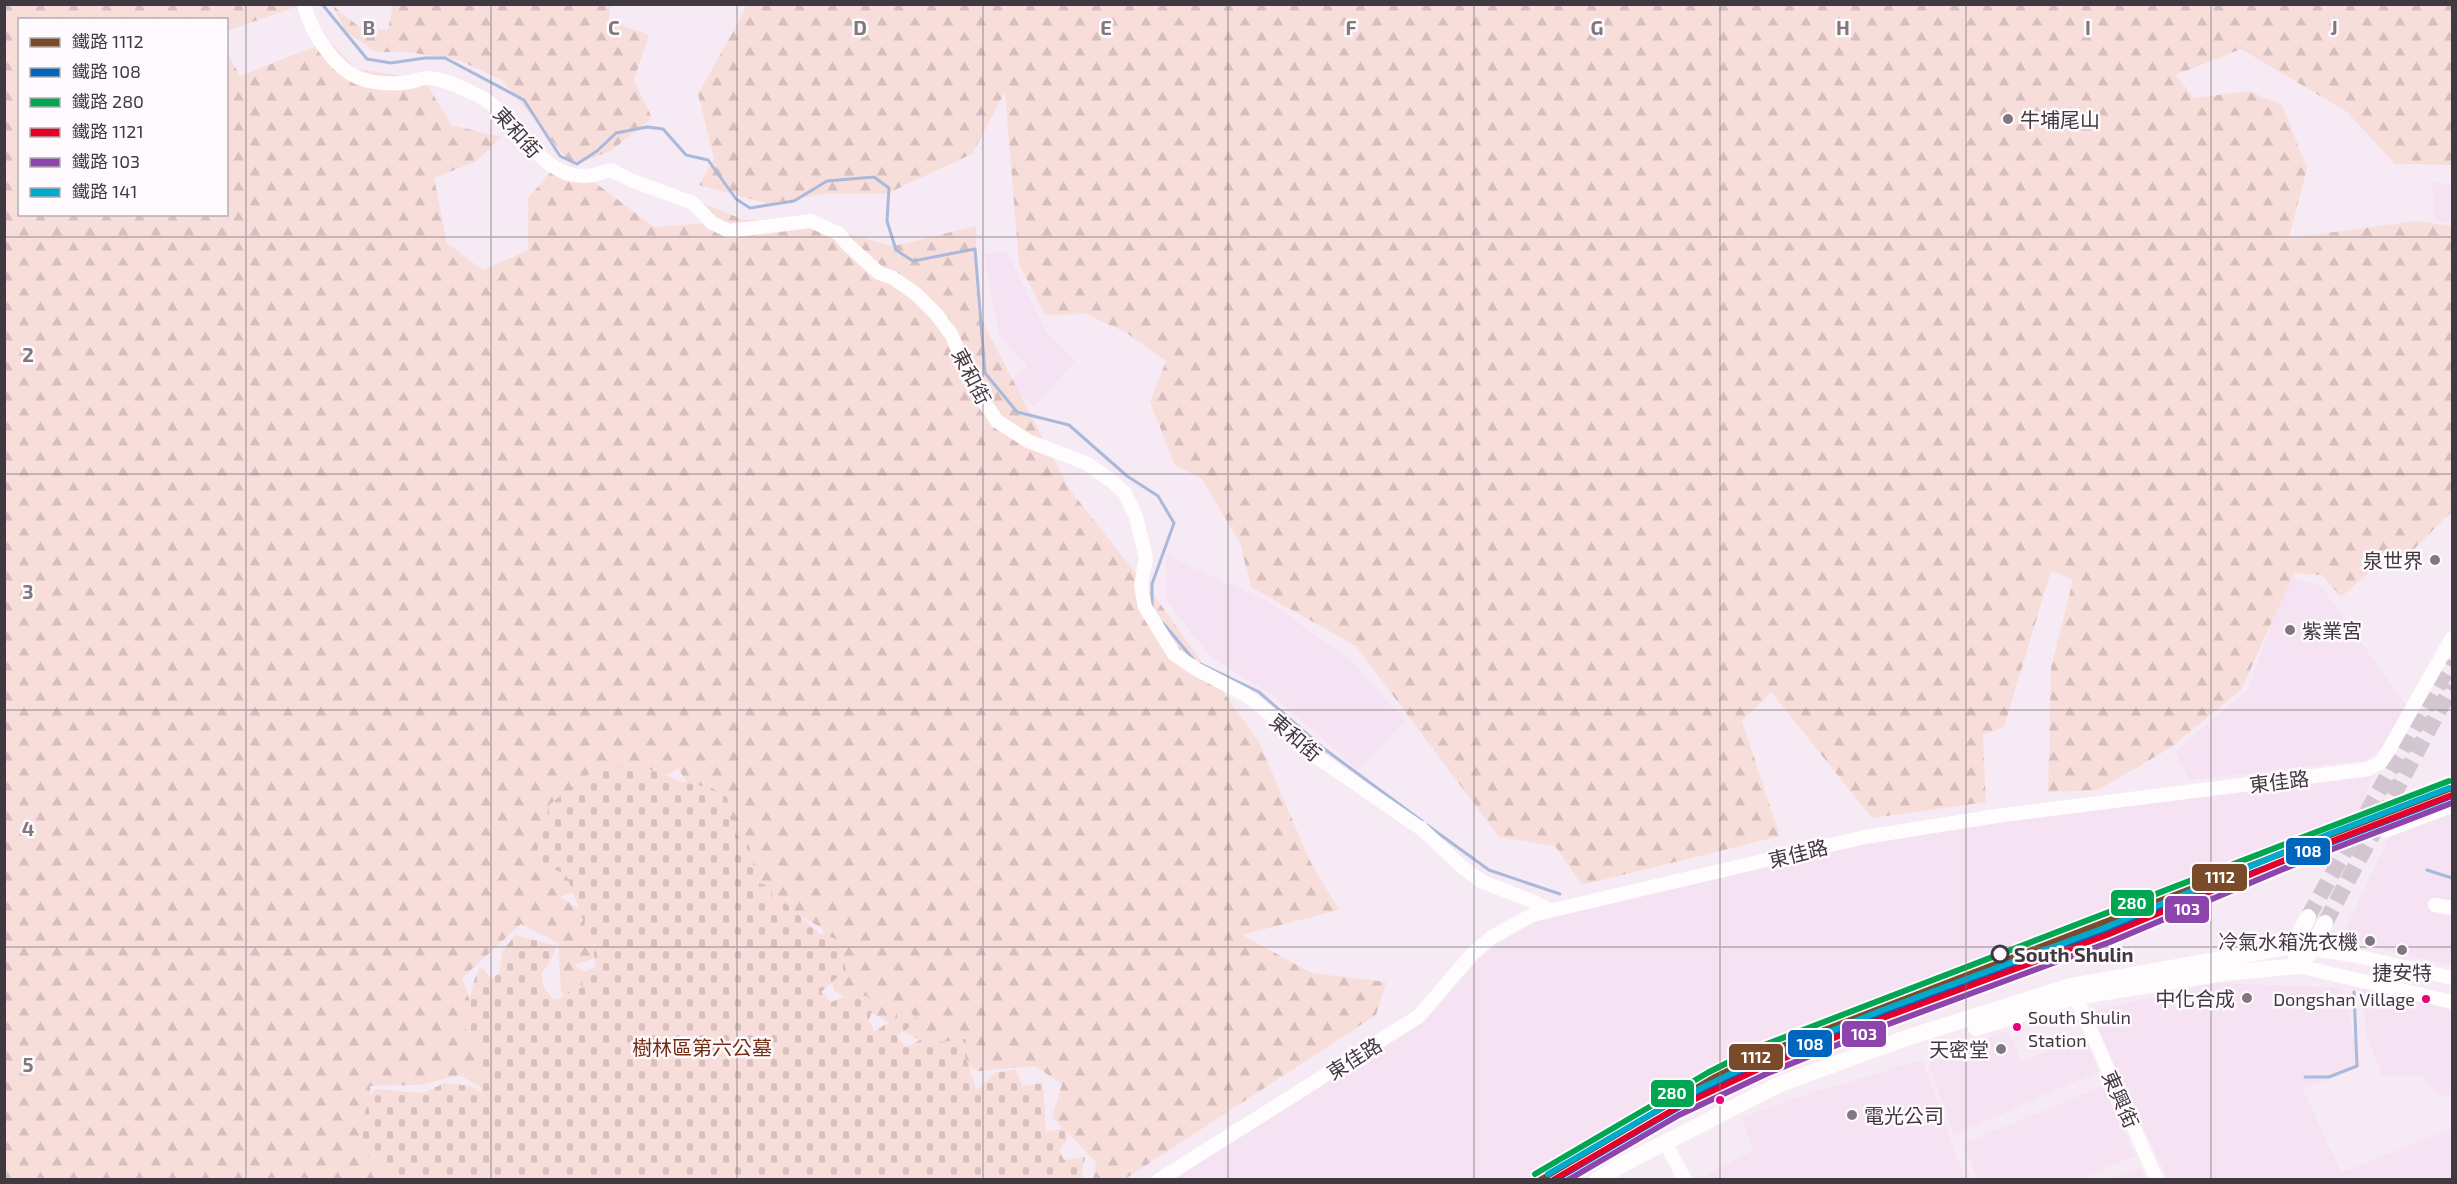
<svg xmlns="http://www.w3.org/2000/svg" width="2457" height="1184" viewBox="0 0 2457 1184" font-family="'Exo 2','Noto Sans TC',sans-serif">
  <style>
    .built { fill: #f5e2f2 }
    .forest { fill: url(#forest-firs) }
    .cemetery { fill: url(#cemetery-stones) }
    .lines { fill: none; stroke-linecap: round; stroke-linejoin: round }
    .stream { stroke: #aab8dc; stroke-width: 3 }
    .major-tunnel { stroke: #d2c7d0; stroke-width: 16; stroke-dasharray: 16 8; stroke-linecap: butt }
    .minor { stroke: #fefcfd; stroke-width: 14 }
    .major { stroke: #fefcfd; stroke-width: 16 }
    .rail-1-casing { stroke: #fefafd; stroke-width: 10 }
    .rail-2-casing { stroke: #fefafd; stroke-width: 10 }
    .rail-3-casing { stroke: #fefafd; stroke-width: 10 }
    .rail-4-casing { stroke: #fefafd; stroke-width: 10 }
    .rail-5-casing { stroke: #fefafd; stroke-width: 10 }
    .rail-6-casing { stroke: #fefafd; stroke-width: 10 }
    .rail-1 { stroke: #7a4b2a; stroke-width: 6 }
    .rail-2 { stroke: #0065bd; stroke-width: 6 }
    .rail-3 { stroke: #00a651; stroke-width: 6 }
    .rail-4 { stroke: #e4002b; stroke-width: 6 }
    .rail-5 { stroke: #8e44ad; stroke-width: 6 }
    .rail-6 { stroke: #00a9ce; stroke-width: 6 }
    .grid { fill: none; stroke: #80777f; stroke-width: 1.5; stroke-opacity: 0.55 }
    .poi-dot { fill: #80777f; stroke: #fefafd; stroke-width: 2 }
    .stop-dot { fill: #fefafd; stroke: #413940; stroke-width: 3 }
    .bus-dot { fill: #e5007d; stroke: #fefafd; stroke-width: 2 }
    .labels { text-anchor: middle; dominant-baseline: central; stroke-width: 5; stroke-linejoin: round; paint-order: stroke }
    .bus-label { font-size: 18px; fill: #413940; stroke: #fefafd; text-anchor: end }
    .poi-label { font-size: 20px; fill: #413940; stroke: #fefafd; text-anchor: end }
    .street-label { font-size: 20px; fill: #413940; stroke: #fefafd }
    .stop-label { font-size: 20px; font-weight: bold; fill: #413940; stroke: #fefafd; text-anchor: start }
    .park-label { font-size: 20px; fill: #742e14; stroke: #fefafd }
    .grid-label { font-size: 20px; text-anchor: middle; font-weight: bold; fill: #80777f; stroke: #fefafd; stroke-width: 5; stroke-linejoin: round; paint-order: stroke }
    .line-badge { stroke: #fefafd; stroke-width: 2 }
    .badge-label { font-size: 16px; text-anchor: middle; font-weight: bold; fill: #fff }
  </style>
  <defs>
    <pattern id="forest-firs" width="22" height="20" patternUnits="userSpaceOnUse" patternTransform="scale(1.5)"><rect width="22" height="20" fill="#f8dedb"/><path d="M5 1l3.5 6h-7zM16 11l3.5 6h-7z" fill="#d6bfbd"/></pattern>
    <pattern id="cemetery-stones" width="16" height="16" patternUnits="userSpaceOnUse" patternTransform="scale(1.5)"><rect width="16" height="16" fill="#f8dedb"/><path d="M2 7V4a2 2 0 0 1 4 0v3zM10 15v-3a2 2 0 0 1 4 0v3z" fill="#d6bfbd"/></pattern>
  </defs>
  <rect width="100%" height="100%" fill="#f6ebf4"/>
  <!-- built -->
  <path class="built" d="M2432,182l20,3v37l-17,-2z
    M1007,252l40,81 28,28 -41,46 -25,-22 18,-19 -28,-31 -15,-81z
    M1166,555l103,47 82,59 54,60 -47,49 -84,-74 -62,-38 -46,-58z
    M2288,577l32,8 86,120 -19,39 -21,16 -177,20 -14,-28 74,-64z
    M2371,777l-13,45 -586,221 -83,42 -162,94 -355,1 251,-157 56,-64 21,-17 38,-21 322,-77 145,-23z
    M2452,812v154l-112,-27 52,-106z
    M2217,983l125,5 19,78 -58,23 38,84 111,-45v51h-284l-81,-167z
    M2362,986l90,24v83l-11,5 -19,-22 -40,-1 -16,-42z
    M2008,1031l13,31 63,-27 15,36 -145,64 -27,-77z
    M1922,1060l43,119h-266l54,-29 -11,-32 53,-20z
    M2103,1086l32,70 -56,23h-101l-15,-35z
    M2140,1168l5,11h-33z"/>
  <!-- forest -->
  <path class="forest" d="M746,4l1706,1v160l-57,-1 -48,-52 -106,-63 -65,26 18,23 54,-7 34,14 25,63 -18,70 128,-17 35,5v285l-44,44 -20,1 -47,41 -19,-22 -28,-2 -53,117 -71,58 -72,42 -50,2 3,-124 22,-88 -22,-9 -47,156 -21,8 3,67 -114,16 -101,-126 -29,29 38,115 -198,49 -27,-39 -56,-9 -143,-191 -105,-59 -11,-44 -38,-64 -27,-14 -25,-63 16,-41 -41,-29 -39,-18 -41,1 -26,-51 -14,-172 -33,62 -86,40h-62l-55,10 -70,-19 15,-26 -16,-65 46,-82z
    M5,5h296l-74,26 -1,-11h-206v194h206l1,-162 13,24 89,-35 27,28 68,10 27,46 51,12 -27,25 -41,16 13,65 36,27 45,-20v-52l24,-27 41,10 61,46 51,-4 -8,-22 47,19 64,-1 31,13 55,14 82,-20 2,87 92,177 91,115 98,137 51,119 29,49 -97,25 70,38 74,9 -10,33 -251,164h-32l3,-17 -44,-45 10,-33 -27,-18 -56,5 -48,-24 -97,-56 -12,-63 -70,-38 -74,-122 -103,57 25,58 -40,14 64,41 -7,13 -43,14 34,22 -9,72 -38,-68 -3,-48 -37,-19 -59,54 42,124 -44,-27 -40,10 -50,1 8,72 122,22h-495z
    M332,5l26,21 30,4 5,-25h217l-1,16 40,14 -15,45 18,38 -40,32 -39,16 -71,-86 -46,-21 -49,-7h-31l-30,-20z"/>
  <!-- cemetery -->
  <path class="cemetery" d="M600,766l44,1 38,15 30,6 15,9c5,23 0,35 22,48l9,38 15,4 -2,13 12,1 36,32 20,7 7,30 -25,22 10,10 19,-7 17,1 7,9 -5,15 5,12 21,-14 5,-14 19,16 -22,16 9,11 16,-8 20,3 24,-3 -1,17 12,34 18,-17 21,-4 6,17 21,-3 3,49 19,-4 3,10 -9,13 5,9 21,-3 -3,15 1,7h-697l7,-4c-7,-5 -19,-10 -24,-17 -15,-17 -4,-51 5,-69l50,4 20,-10 26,3 12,7c-1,-27 3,-46 -19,-66l11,-46 6,-15 12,13 8,-8 2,-19 13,-17 42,11 -7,16 -9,12 3,14 10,12 29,-13 -3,-12 16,-9 -3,-19 -27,-73 -32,-12 16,-58z"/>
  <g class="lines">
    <!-- stream -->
    <path class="stream" d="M322,4l45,55 24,4 34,-5h20l79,42 36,56 17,8 20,-13 19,-18 31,-6 16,2 23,26 22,5 28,39 14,9 44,-7 33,-20 47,-4 15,11 -2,33 9,29 17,11 62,-12 10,124 32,39 52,13 58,51 31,20 16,27 -22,61v24
      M1163,623l30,36
      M1201,664l58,28 64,56 99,73
      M1427,825l62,45 71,24
      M2427,870l25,8
      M2305,1077h24l28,-11 -3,-74"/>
    <!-- major-tunnel -->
    <path class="major-tunnel" d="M2308,917l144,-256
      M2325,923l127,-237"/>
    <!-- minor -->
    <path class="minor" d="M304,4c7,29 33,71 65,77 13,3 28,3 41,1 5,-1 12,-4 17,-4 15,0 35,10 48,16 43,19 61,83 109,82 9,0 18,-4 27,-6l22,11 60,22 19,20 17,8 82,-10 28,13 9,11 31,28 14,5 23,16 21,21 14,19 26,58 20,29 31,20 58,22 27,19 12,11 11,24 10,41 -5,28 4,21 29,47 22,15 50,26 29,23 36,35 112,77 40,38 20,14 49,19 17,9
      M2385,831l67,-25
      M2435,905l17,3
      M2313,949l39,6 100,23
      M2298,966l154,36
      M2072,988l85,192
      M1665,1142l20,38
      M1159,1180l260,-164 54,-63 19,-16 40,-22 333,-78 138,-22 365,-46 13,-7 6,-9 65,-115"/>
    <!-- major -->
    <path class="major" d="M2296,957l-3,-11 15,-29
      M1976,1028l99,-31 149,-24 74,-7 15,-17 12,-26
      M1597,1180l26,-16 157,-80 126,-46 165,-52 222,-40 20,3"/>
    <defs>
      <path id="rail-1" d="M1540,1180l173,-102 49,-24 690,-266"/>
      <path id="rail-2" d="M1555,1180l162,-95 48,-24 687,-265"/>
      <path id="rail-3" d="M1535,1174l174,-102 50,-25 690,-266"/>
      <path id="rail-4" d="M1553,1180l123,-72 87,-41 120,-49 224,-83 202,-85 143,-55"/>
      <path id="rail-5" d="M1568,1180l111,-65 87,-41 120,-49 224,-83 202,-85 140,-54"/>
      <path id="rail-6" d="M1548,1174l124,-72 88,-42 120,-49 224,-83 202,-85 143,-55"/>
    </defs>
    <!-- rail-1 casing -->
    <use href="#rail-1" class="rail-1-casing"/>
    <!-- rail-2 casing -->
    <use href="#rail-2" class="rail-2-casing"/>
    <!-- rail-3 casing -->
    <use href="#rail-3" class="rail-3-casing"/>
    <!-- rail-4 casing -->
    <use href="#rail-4" class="rail-4-casing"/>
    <!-- rail-5 casing -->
    <use href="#rail-5" class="rail-5-casing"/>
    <!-- rail-6 casing -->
    <use href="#rail-6" class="rail-6-casing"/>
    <!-- rail-1 -->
    <use href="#rail-1" class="rail-1"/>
    <!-- rail-2 -->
    <use href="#rail-2" class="rail-2"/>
    <!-- rail-3 -->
    <use href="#rail-3" class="rail-3"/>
    <!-- rail-4 -->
    <use href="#rail-4" class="rail-4"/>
    <!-- rail-5 -->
    <use href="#rail-5" class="rail-5"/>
    <!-- rail-6 -->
    <use href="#rail-6" class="rail-6"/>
  </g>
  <!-- grid -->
  <path class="grid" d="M246,4v1176M491,4v1176M737,4v1176M983,4v1176M1228,4v1176M1474,4v1176M1720,4v1176M1966,4v1176M2211,4v1176M4,237h2448M4,474h2448M4,710h2448M4,947h2448"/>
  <!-- markers -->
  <g class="poi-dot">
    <circle cx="2008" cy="119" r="6"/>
    <circle cx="2435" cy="560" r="6"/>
    <circle cx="2290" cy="630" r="6"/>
    <circle cx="2370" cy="941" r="6"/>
    <circle cx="2402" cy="950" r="6"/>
    <circle cx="2247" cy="998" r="6"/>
    <circle cx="2001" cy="1049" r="6"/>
    <circle cx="1852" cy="1115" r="6"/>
  </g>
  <circle class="stop-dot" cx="2000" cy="954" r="8"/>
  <g class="bus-dot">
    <circle cx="2426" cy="999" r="5"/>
    <circle cx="2017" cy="1027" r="5"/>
    <circle cx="1720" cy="1100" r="5"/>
  </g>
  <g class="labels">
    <!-- bus labels -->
    <g class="bus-label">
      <text x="2415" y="999">Dongshan Village</text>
      <text x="2028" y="1017" text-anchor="start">South Shulin<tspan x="2028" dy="23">Station</tspan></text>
    </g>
    <!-- poi labels -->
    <g class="poi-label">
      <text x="2020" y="119" text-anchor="start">牛埔尾山</text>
      <text x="2423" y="560">泉世界</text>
      <text x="2302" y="630" text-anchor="start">紫業宮</text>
      <text x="2358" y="941">冷氣水箱洗衣機</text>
      <text x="2402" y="972" text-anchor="middle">捷安特</text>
      <text x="2235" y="998">中化合成</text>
      <text x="1989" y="1049">天密堂</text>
      <text x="1864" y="1115" text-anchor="start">電光公司</text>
    </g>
    <!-- street labels -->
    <g class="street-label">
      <text transform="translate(518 132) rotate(48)">東和街</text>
      <text transform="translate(972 376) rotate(63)">東和街</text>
      <text transform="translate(1296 737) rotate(41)">東和街</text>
      <text transform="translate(2279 781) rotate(-7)">東佳路</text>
      <text transform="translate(1798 853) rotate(-14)">東佳路</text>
      <text transform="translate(1354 1058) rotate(-32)">東佳路</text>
      <text transform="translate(2121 1099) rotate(66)">東興街</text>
    </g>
    <!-- stop labels -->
    <g class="stop-label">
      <text x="2014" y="954">South Shulin</text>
    </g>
    <!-- park labels -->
    <g class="park-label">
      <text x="702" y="1047">樹林區第六公墓</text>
    </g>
  </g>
  <g class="grid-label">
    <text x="369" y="35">B</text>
    <text x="614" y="35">C</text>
    <text x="860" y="35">D</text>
    <text x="1106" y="35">E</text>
    <text x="1351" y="35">F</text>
    <text x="1597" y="35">G</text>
    <text x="1843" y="35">H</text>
    <text x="2088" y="35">I</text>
    <text x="2334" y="35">J</text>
    <text x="28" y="362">2</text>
    <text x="28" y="599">3</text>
    <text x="28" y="836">4</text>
    <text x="28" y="1072">5</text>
  </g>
  <g class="line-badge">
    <rect x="2285" y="837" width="46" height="29" rx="6" fill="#0065bd"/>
    <rect x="2191" y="863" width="57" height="29" rx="6" fill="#7a4b2a"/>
    <rect x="2110" y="889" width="45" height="28" rx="6" fill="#00a651"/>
    <rect x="2164" y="895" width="46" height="29" rx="6" fill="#8e44ad"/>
    <rect x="1841" y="1020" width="46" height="28" rx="6" fill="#8e44ad"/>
    <rect x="1787" y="1029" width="46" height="29" rx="6" fill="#0065bd"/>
    <rect x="1728" y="1043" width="56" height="28" rx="6" fill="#7a4b2a"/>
    <rect x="1650" y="1079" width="45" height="29" rx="6" fill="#00a651"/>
  </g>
  <g class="badge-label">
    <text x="2308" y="857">108</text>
    <text x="2220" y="883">1112</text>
    <text x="2132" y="909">280</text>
    <text x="2187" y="915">103</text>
    <text x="1864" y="1040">103</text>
    <text x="1810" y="1050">108</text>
    <text x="1756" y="1063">1112</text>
    <text x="1672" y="1099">280</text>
  </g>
  <!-- border -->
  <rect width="2457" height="1184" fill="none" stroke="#413940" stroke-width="12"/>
  <!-- legend -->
  <rect x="18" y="18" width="210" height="198" fill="#fefafd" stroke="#b2adb1" stroke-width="1.5"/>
  <rect x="30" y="38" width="30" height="9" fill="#7a4b2a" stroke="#b2adb1" stroke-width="1.5"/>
  <text x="72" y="48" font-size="18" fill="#413940">鐵路 1112</text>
  <rect x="30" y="68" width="30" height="9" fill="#0065bd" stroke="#b2adb1" stroke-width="1.5"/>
  <text x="72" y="78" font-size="18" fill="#413940">鐵路 108</text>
  <rect x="30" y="98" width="30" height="9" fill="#00a651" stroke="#b2adb1" stroke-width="1.5"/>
  <text x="72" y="108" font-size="18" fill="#413940">鐵路 280</text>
  <rect x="30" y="128" width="30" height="9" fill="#e4002b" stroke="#b2adb1" stroke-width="1.5"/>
  <text x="72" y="138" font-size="18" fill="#413940">鐵路 1121</text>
  <rect x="30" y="158" width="30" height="9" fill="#8e44ad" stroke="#b2adb1" stroke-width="1.5"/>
  <text x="72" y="168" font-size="18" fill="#413940">鐵路 103</text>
  <rect x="30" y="188" width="30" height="9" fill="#00a9ce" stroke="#b2adb1" stroke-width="1.5"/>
  <text x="72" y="198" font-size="18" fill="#413940">鐵路 141</text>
</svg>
